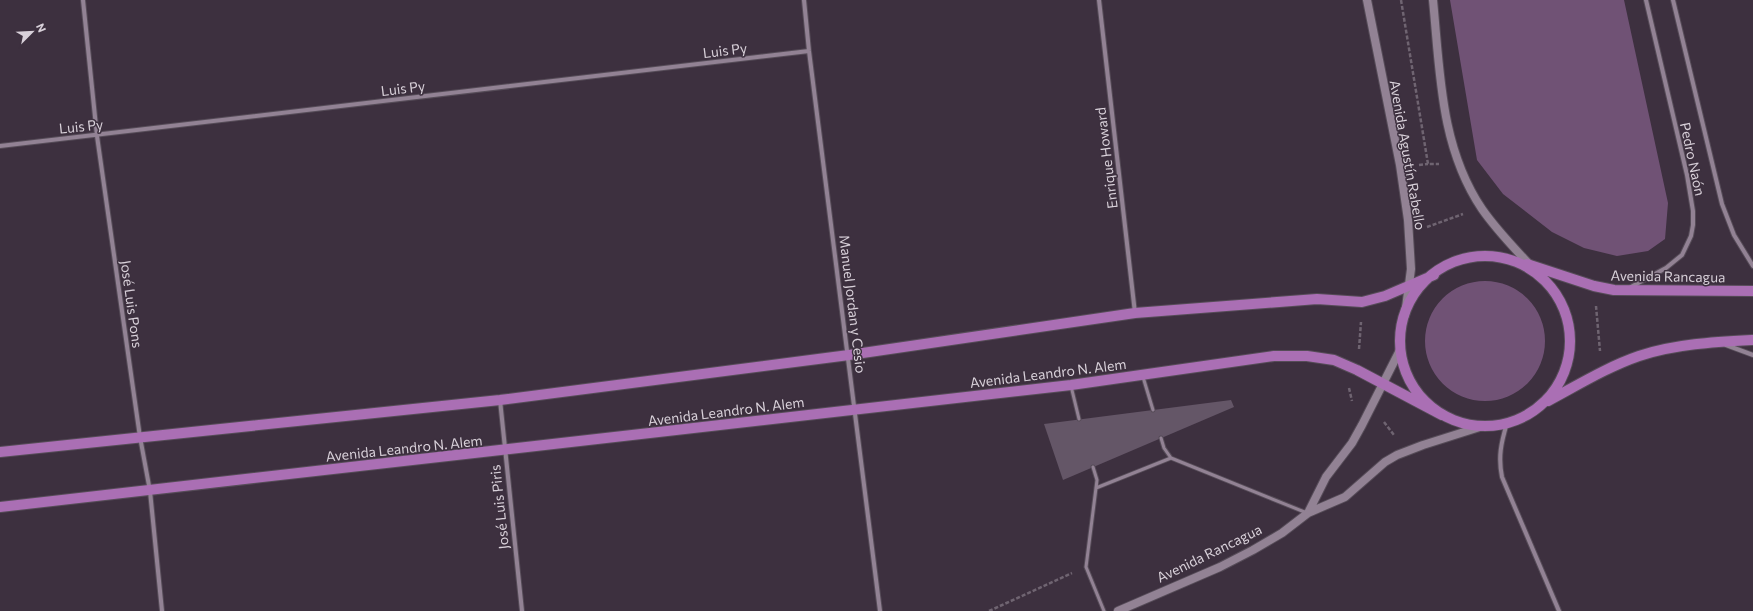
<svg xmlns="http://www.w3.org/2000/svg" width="1753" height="611" viewBox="0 0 1753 611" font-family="Commissioner,sans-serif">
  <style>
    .green { fill: #705275 }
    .building { fill: #645667 }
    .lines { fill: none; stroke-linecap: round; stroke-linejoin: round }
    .service-casing { stroke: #564c58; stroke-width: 5 }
    .minor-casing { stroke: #564c58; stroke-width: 6 }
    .secondary-casing { stroke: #564c58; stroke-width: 10 }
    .primary-casing { stroke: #564c58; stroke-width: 12 }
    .path { stroke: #6f6471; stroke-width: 2.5; stroke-dasharray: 4 2; stroke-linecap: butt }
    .service { stroke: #928294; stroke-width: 3 }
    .minor { stroke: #928294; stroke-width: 4 }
    .secondary { stroke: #928294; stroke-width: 8 }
    .primary { stroke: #aa6fb4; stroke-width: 10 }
    .labels { text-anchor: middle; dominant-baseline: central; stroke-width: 3; stroke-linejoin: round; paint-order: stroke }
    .street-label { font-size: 14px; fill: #d8d0d9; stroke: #3d303f }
  </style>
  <rect width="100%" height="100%" fill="#3d303f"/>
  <!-- green -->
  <path class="green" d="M1450,0h174l44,203 -3,36 -17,12 -31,5 -33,-8 -32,-16 -49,-38 -26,-34z
    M1425 341a60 60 0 1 1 120 0a60 60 0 1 1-120 0Z"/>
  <!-- building -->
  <path class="building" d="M1231,400l3,7 -171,73 -19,-56z"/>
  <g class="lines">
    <defs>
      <path id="service" d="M1143,377l10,33
        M1071,386l8,33
        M1161,438l3,10 7,10 136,55
        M1093,467l4,13 -11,87 18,44
        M1096,488l75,-30"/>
      <path id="minor" d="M83,0l14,136 43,301 10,54 12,120
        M804,0l5,51 71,560
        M1099,0l36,313
        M1673,0l49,204 12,31 19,31
        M0,146l809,-95
        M1631,287l35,-19 16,-13 9,-19 2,-11v-14l-6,-36 -41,-175
        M1726,345l27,10
        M500,400l22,211
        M1507,423c-6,20 -9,34 -5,54l57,134"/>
      <path id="secondary" d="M1367,0l33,165 8,55 3,49 -6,46
        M1433,0c7,71 7,147 49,209 18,26 41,48 62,71
        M1308,513l18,-36 26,-34 10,-18 38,-75
        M1118,611l102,-44 33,-17 29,-17 26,-20 37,-16 40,-35 12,-7 26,-10 60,-19"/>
      <path id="primary" d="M1400 341a85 85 0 1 1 170 0a85 85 0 1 1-170 0Z
        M1527,264l67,22 20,4 139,1
        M1548,401c30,-16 59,-34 91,-45 36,-12 76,-14 114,-16
        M0,452l500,-52 349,-45 286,-42 182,-14 45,3 23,-6 49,-21
        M0,507l1071,-122 203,-29h33l27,4 23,10 85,45"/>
    </defs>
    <!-- service casing -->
    <use href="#service" class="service-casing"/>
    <!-- minor casing -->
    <use href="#minor" class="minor-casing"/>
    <!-- secondary casing -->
    <use href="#secondary" class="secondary-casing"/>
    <!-- primary casing -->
    <use href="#primary" class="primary-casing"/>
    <!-- path -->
    <path class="path" d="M1401,0l27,164h11
      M1419,165l9,-1
      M1427,227l36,-13
      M1596,306l4,45
      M1359,349l2,-27
      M1349,388l3,13
      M1384,422l10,13
      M989,611l83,-38"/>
    <!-- service -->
    <use href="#service" class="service"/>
    <!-- minor -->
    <use href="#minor" class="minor"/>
    <!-- secondary -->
    <use href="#secondary" class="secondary"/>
    <!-- primary -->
    <use href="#primary" class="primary"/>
  </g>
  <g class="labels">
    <!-- street labels -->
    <g class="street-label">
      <text transform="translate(725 50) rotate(-7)">Luis Py</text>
      <text transform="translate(403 88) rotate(-7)">Luis Py</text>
      <text transform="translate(81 126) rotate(-6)">Luis Py</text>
      <text transform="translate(1408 155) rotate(80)">Avenida Agustín Rabello</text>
      <text transform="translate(1106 158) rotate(-97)">Enrique Howard</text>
      <text transform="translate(1693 159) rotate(78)">Pedro Naón</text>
      <text transform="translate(1668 276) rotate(1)">Avenida Rancagua</text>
      <text transform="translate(132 304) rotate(82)">José Luis Pons</text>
      <text transform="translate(853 304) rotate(83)">Manuel Jordan y Cesio</text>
      <text transform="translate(1048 373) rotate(-7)">Avenida Leandro N. Alem</text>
      <text transform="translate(726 411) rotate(-7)">Avenida Leandro N. Alem</text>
      <text transform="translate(404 448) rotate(-6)">Avenida Leandro N. Alem</text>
      <text transform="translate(499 507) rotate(-96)">José Luis Piris</text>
      <text transform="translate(1209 553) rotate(-26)">Avenida Rancagua</text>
    </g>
  </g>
  <!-- north arrow -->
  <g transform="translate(32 32) rotate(66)" stroke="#3d303f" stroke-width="3" paint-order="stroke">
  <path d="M0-3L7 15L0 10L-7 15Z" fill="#d8d0d9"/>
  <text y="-6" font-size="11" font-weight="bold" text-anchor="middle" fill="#d8d0d9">N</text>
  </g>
</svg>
